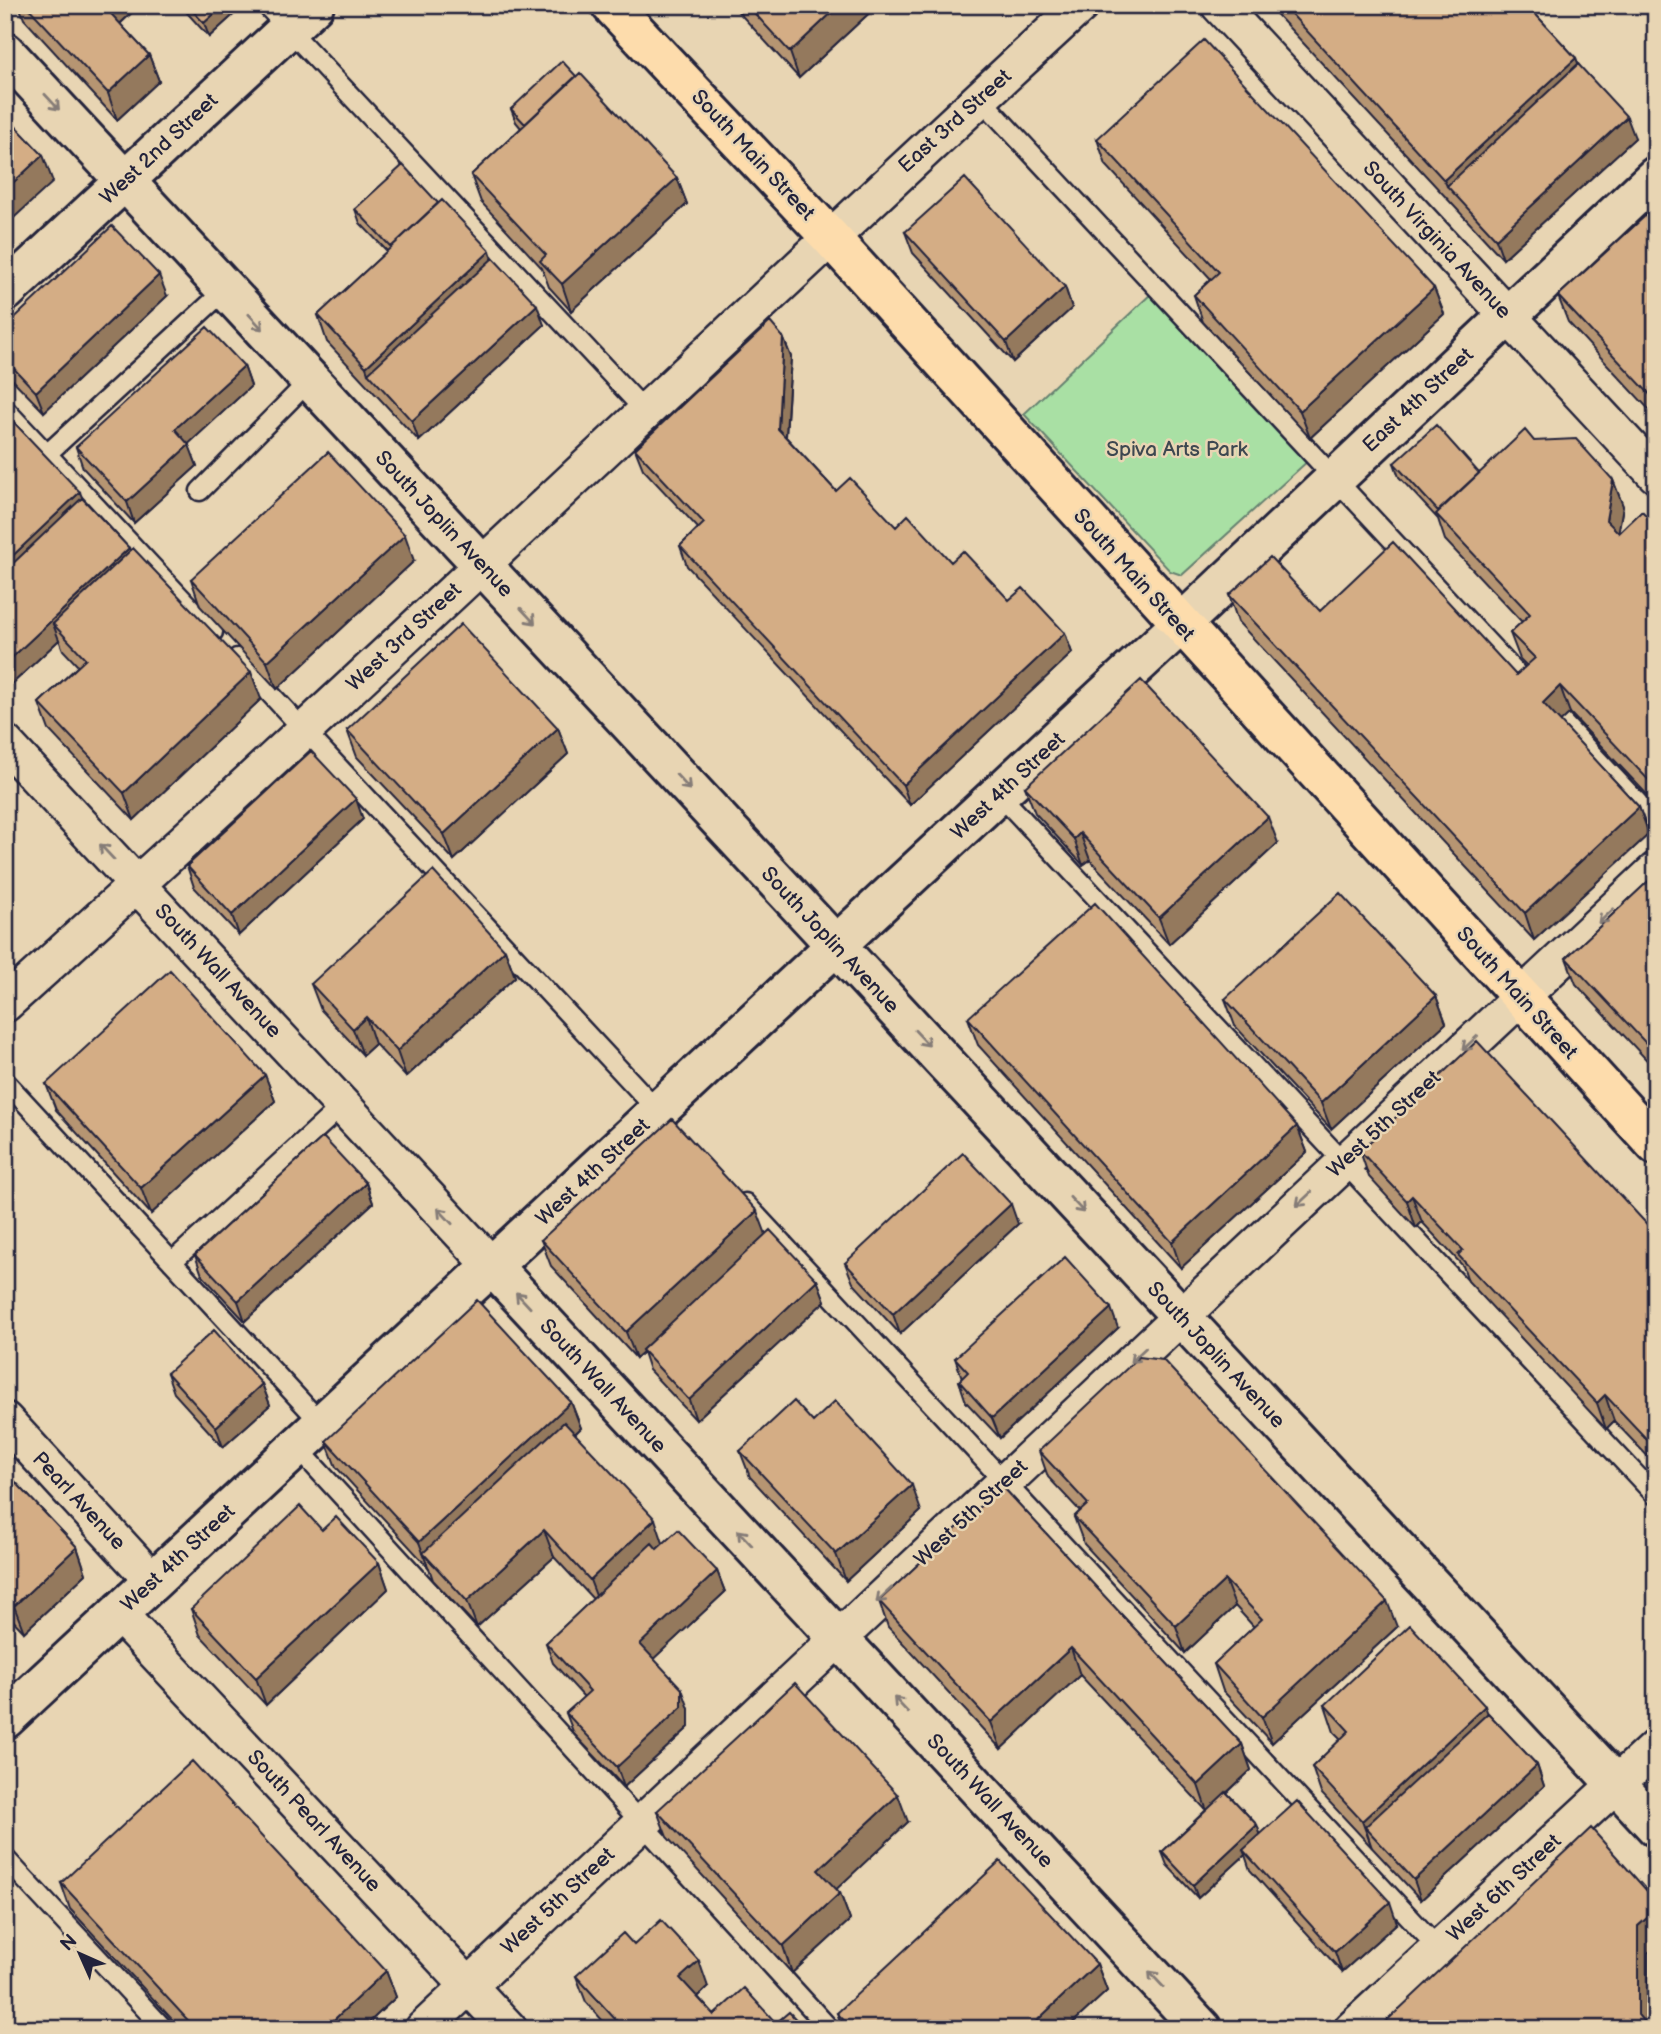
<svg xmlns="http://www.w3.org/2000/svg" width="1661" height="2034" viewBox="0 0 1661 2034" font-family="'Balsamiq Sans',sans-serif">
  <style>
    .green { fill: #a9e0a4; stroke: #668170; stroke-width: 2 }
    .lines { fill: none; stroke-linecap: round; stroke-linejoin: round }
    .lane-casing { stroke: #22223b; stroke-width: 23 }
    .street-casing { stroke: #22223b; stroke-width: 40 }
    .secondary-casing { stroke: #22223b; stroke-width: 44 }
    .primary-casing { stroke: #22223b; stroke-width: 44 }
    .lane { stroke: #e8d5b3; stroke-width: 18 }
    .street { stroke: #e8d5b3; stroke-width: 35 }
    .secondary { stroke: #e8d5b3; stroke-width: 38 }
    .primary { stroke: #fddcac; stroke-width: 38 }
    .wall { fill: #b69572; stroke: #22223b; stroke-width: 2 }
    .shaded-wall { fill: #94795d; stroke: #22223b; stroke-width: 2 }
    .building { fill: #d4ad85; stroke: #22223b; stroke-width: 2 }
    .oneway { stroke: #857c77 }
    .labels { text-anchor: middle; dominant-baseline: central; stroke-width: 5; stroke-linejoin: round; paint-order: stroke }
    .street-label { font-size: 21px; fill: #22223b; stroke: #e8d5b3 }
    .park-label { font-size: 21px; fill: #3d4850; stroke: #e8d5b3 }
  </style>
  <rect width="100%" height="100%" fill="#e8d5b3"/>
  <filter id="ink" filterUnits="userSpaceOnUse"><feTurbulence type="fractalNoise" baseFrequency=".0143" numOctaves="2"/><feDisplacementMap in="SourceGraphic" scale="14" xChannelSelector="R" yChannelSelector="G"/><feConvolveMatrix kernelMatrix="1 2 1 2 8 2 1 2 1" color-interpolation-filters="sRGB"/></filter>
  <g filter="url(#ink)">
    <!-- green -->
    <path class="green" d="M1153,292l156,168 -127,115 -12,-4 -146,-157z"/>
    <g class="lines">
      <defs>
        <path id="lane" d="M266,5l380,407
          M980,98l554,594
          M5,409l208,223
          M47,454l179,-165
          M200,491l110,-111
          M237,658l424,456
          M1561,721l95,101
          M999,794l657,702
          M5,1081l317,343
          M745,1203l694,746
          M172,1262l171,-157
          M297,1447l533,582
          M5,1858l159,171"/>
        <path id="street" d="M1219,5l437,470
          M5,743l487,523
          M5,1004c364,-327 716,-667 1076,-999
          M5,1420l148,161
          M118,1613l391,416
          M423,2029l1233,-1159
          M1352,2029l304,-282"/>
        <path id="secondary" d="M5,52l1651,1775
          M5,292l309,-287
          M492,1266l710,763
          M5,1719l1175,-1094 476,-449"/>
        <path id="primary" d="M611,5l218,231 827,909"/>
      </defs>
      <!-- lane casing -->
      <use href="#lane" class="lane-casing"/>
      <!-- street casing -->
      <use href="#street" class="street-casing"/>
      <!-- secondary casing -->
      <use href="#secondary" class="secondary-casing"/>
      <!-- primary casing -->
      <use href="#primary" class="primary-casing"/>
      <!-- lane -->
      <use href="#lane" class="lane"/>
      <!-- street -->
      <use href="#street" class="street"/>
      <!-- secondary -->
      <use href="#secondary" class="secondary"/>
      <!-- primary -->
      <use href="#primary" class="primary"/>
    </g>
    <!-- wall -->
    <path class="wall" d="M19,5h121l-20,19 29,31 10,26 -42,39 -93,-101z
      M180,5h60l1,3 -32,29z
      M732,5h146l-79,73z
      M1268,5h259l49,53 2,6 57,74 -132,121z
      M576,77l101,101 10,26 -116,107 -22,-24 -7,-19 -61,-66 -10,-27 50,-47 -5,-6 -5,-13z
      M1097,139l337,149 10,26 -134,124 -107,-116 -9,-27 17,-16 -105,-114z
      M438,203l54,55 52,67 -125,116 -92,-99 -9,-27 69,-64 -27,-28 -5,-14z
      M1656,206v211l-88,-95 -10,-26z
      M905,232l160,55 7,21 -59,54 -100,-109z
      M167,296l-123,116 -39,-40v-45z
      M783,337l8,20 -5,80 50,54 115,71 58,38 56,33 7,20 -162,152 -223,-239 -7,-20 18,-18 -55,-59 -8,-20z
      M244,366l7,20 -63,58 9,22 -63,57 -51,-55 -7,-21z
      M5,413l124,135 1,3 131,148 -127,121 -85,-90 -10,-27 39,-37 -15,-16 -4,-10 -47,44 -7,-7z
      M1534,441l79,39 10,26 -5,27 38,-7v278l-86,-91 -10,9 79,85 10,27 -115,106 -296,-318 -9,-27 91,16 196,64 11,-9 -7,-7 -10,-26 12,-11 -77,-82 -7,-21 -39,-42 -5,-14 85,10z
      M414,561l-137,128 -77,-83 -9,-27z
      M558,728l10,26 -114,106 -97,-103 -10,-27z
      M1025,787l253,56 -109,101 -79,-84 -7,5 -48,-52z
      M363,819l-124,116 -45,-48 -7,-21z
      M1656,874v196l-80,-86 -10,-26z
      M505,950l10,27 -109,100 -31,-33 -12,11 -42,-45 -10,-26z
      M1436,996l10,27 -115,106 -96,-103 -10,-27z
      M968,1018l329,108 10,26 -126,116 -203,-223z
      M265,1075l10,26 -124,113 -95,-104 -10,-26z
      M1360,1151l296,83v231l-42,-44 -8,8 -138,-148 -5,-15 -41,-44 -6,6 -47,-51z
      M366,1183l7,20 -128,118 -43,-46 -7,-20z
      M1018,1224l-118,110 -47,-51 -8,-20z
      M766,1234l51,46 8,21 -129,119 -47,-50 -6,-18 -7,6 -85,-92 -10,-26z
      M1118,1328l-118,110 -34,-36 -7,-21 3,-3 -7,-20z
      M167,1373l95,11 8,21 -47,42 -49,-54z
      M571,1402l10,26 -6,6 89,110 53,27 8,21 -72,67 36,50v18l-65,60 -50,-53 -8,-21 18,-16 -31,-34 -7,-20 47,-44 -39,-42 -77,70 -44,-47 -4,-12 -93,-101 -10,-26z
      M813,1422l108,89 -75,70 -96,-104 -10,-26z
      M1039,1451l358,176 -125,116 -49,-52 -9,-27 40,-37 -19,-21 -50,47 -101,-109 -10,-27 6,-6 -32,-34z
      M5,1471l72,76 9,27 -62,58 -19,-20z
      M1002,1486l240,258 9,26 -24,23 30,32 3,9 137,89 -55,49 -92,-102 -5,-15 -47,43 -31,-33 -5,-13 44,-42 -126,-135 -79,74 -113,-122 -9,-26z
      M322,1530l57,33 9,26 -122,116 -66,-70 -9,-26z
      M1325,1705l163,8 49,52 7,21 -123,114 -100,-107 -9,-26 29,-28 -7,-7z
      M657,1811l251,11 -72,67 4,4 10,27 -58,53 -125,-136z
      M61,1883l325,88 10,26 -34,32h-181l-111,-120z
      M634,1945l74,42 -10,10 16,18 62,8 29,6h-195l-24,-27 -10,-26z
      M1097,1964l10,27 -41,38h-223l-6,-16z"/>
    <!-- shaded-wall -->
    <path class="shaded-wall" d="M103,5h37l-28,26z
      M224,5h16l1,3 -32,29 -5,-14z
      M840,5h38l-79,73 -9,-26z
      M149,55l10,26 -42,39 -9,-27z
      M1576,58l10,26 -139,102 -3,-6z
      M1627,117l8,21 -132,121 -7,-20z
      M43,155l10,27 -48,44v-36z
      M677,178l10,26 -116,107 -9,-27z
      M490,251l10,27 -132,95 -2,-6z
      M159,275l8,21 -123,116 -8,-20z
      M1065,287l7,21 -59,54 -7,-20z
      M1434,288l10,26 -134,124 -10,-27z
      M537,305l7,20 -125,116 -7,-20z
      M783,337l8,20 -6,92 -7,-20z
      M244,366l7,20 -69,64 -7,-21z
      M189,445l8,21 -63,57 -7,-21z
      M1613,480l10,26 -7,40 -10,-26z
      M80,492l10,27 -85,80v-36z
      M405,535l9,26 -137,128 -10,-27z
      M129,548l7,20 -83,56 6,16 -47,44 -7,-20z
      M1065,633l7,20 -162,152 -7,-20z
      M251,672l10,27 -127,121 -10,-27z
      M1560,686l10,27 -18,17 -9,-27z
      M558,728l10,26 -114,106 -10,-26z
      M356,799l7,20 -124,116 -7,-20z
      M1639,807l10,27 -115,106 -9,-27z
      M1268,817l10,26 -109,101 -10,-26z
      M1080,833l10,27 -7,5 -9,-26z
      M505,950l10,27 -109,100 -9,-26z
      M1436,996l10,27 -115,106 -10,-26z
      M366,1017l9,27 -12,11 -10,-26z
      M265,1075l10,26 -124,113 -10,-26z
      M1297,1126l10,26 -126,116 -9,-26z
      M366,1183l7,20 -128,118 -7,-20z
      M1412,1196l10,26 -6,6 -9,-27z
      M1011,1204l7,20 -118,110 -7,-20z
      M757,1211l10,26 -125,113 1,2 -7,6 -10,-26z
      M817,1280l8,21 -129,119 -7,-20z
      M1111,1308l7,20 -118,110 -8,-20z
      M262,1384l8,21 -47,42 -7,-20z
      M1605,1395l9,26 -8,8 -9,-26z
      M571,1402l10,26 -148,136 -10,-11 6,16 -10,-27z
      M912,1485l9,26 -75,70 -10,-27z
      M655,1519l9,27 -64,60 -10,-26z
      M544,1530l10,27 -77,70 -10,-26z
      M77,1547l9,27 -62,58 -10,-26z
      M379,1563l9,26 -122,116 -10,-27z
      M717,1571l8,21 -78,73 -7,-21z
      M1225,1580l10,26 -50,47 -9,-27z
      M1387,1601l10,26 -125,116 -10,-26z
      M1071,1648l9,27 -79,74 -10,-27z
      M682,1689l7,20v18l-65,60 -7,-20z
      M1485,1706l10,27 -130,94 7,21 -10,-27z
      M1242,1744l9,26 -44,41 -9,-26z
      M1537,1765l7,21 -123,114 -7,-20z
      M898,1795l10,27 -80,75 -10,-27z
      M1257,1825l5,14 -19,11 2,5 -47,43 -5,-13z
      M840,1893l10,27 -58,53 -9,-27z
      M1390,1902l7,21 -55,49 -7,-20z
      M1656,1910v36l-8,7v76l-10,-14v-89z
      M699,1961l9,26 -18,17 -10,-26z
      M1097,1964l10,27 -41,38h-38z
      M386,1971l10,26 -34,32h-38z"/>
    <!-- building -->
    <path class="building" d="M26,5h77l46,50 -41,38z
      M187,5h37l-20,18z
      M747,5h93l-50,47z
      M1283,5h244l49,53 -132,122z
      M1204,40l230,248 -134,123 -106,-116 25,-23 -122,-133z
      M562,61l14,15 -51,48 -14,-15z
      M1578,64l49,53 -131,122 -49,-53z
      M580,73l97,105 -115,106 -22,-23 6,-6 -75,-80z
      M5,115l38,40 -38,35z
      M403,165l35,38 -47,44 -36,-38z
      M965,178l100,109 -59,55 -101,-110z
      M442,200l48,51 -124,116 -48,-52z
      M1656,206v195l-98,-105z
      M112,226l47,49 -123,117 -31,-33v-32z
      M493,258l44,47 -125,116 -44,-48z
      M770,322l13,15 -5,92 58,62 14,-13 46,49 12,-12 43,47 12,-11 46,49 14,-12 42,45 -162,152 -223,-239 24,-23 -69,-74z
      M207,327l37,39 -69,63 14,16 -62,57 -51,-55z
      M5,413l75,79 -75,71z
      M1436,425l43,48 -41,38 -44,-48z
      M1525,430l9,11 42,-2 37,41 -7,40 13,13 23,-22 14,15v262l-96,-102 -17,17 96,104 -114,106 -296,-318 41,-38 50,54 73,-69 123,133 19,-17 -25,-25 20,-19 -94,-100z
      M328,452l77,83 -138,127 -76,-83z
      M82,498l47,50 -124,116v-93z
      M133,548l118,124 -127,121 -85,-90 47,-44 -33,-35z
      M461,624l97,104 -114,106 -97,-104z
      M1141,680l127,137 -109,101 -79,-85 -6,6 -49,-52z
      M311,751l45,48 -124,116 -45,-49z
      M433,871l72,79 -108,101 -31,-34 -13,12 -42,-45z
      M1656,874v180l-90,-96z
      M1340,893l96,103 -115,107 -96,-104z
      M1095,903l202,223 -125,116 -204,-224z
      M170,970l95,105 -124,113 -95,-104z
      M1477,1041l179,193v215l-51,-54 -8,8 -139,-148 5,-5 -51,-54 -5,5 -47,-50z
      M672,1119l85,92 -131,121 -85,-92z
      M323,1137l43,46 -128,118 -43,-46z
      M963,1153l48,51 -118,110 -48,-51z
      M770,1230l47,50 -128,120 -47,-50z
      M1065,1257l46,51 -119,110 -33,-37 9,-9 -13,-14z
      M477,1300l94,102 -152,140 -93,-101z
      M214,1330l48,54 -46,43 -49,-54z
      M1139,1357l24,3 224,241 -125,116 -48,-53 48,-45 -37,-39 -49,46 -102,-109 14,-13 -49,-53z
      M794,1401l19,21 22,-21 77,84 -76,69 -96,-103z
      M564,1422l91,97 -65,61 -46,-50 -77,71 -44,-48z
      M5,1471l72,76 -63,59 -9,-10z
      M1002,1486l240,258 -44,41 -127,-137 -80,74 -112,-121z
      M300,1506l22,24 14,-13 43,46 -123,115 -65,-69z
      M678,1530l39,41 -77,73 42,45v18l-65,60 -51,-54 24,-22 -44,-48 106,-100 5,6z
      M1410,1625l75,81 -123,115 -50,-54 37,-36 -24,-26z
      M795,1683l103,112 -80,75 22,23 -57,53 -126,-135z
      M1488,1713l49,52 -123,115 -49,-53z
      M192,1761l194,210 -62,58h-128l-135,-146z
      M1226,1792l31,33 -64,60 -31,-33z
      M1297,1801l93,101 -55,50 -92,-102z
      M1591,1828l65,73v9l-18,16v89l12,14h-272z
      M1000,1861l97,103 -69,65h-176l-15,-16z
      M661,1920l38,41 -19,17 34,37 30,-27 32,35 13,-11 16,17h-181l-48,-53 47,-43 11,12z"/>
    <!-- one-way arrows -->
    <defs><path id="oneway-shaft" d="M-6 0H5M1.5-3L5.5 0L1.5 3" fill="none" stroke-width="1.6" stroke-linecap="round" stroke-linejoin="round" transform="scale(1.75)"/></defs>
    <g class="oneway">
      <use href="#oneway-shaft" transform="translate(52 102) rotate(47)"/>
      <use href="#oneway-shaft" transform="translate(256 322) rotate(47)"/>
      <use href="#oneway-shaft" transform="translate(528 616) rotate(47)"/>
      <use href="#oneway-shaft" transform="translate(683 782) rotate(47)"/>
      <use href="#oneway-shaft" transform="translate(107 852) rotate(-133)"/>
      <use href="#oneway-shaft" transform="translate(1606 916) rotate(137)"/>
      <use href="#oneway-shaft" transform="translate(922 1038) rotate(47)"/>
      <use href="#oneway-shaft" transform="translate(1470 1043) rotate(137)"/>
      <use href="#oneway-shaft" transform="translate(1304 1199) rotate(137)"/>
      <use href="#oneway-shaft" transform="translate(1077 1205) rotate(47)"/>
      <use href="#oneway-shaft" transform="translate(445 1216) rotate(-133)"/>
      <use href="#oneway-shaft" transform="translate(523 1300) rotate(-133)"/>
      <use href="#oneway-shaft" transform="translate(1138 1355) rotate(137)"/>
      <use href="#oneway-shaft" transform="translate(745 1538) rotate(-133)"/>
      <use href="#oneway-shaft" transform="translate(884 1595) rotate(137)"/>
      <use href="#oneway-shaft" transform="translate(901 1705) rotate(-133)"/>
      <use href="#oneway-shaft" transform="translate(1156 1979) rotate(-133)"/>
    </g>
  </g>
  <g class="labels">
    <!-- street labels -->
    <g class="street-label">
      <text transform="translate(955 121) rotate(-42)">East 3rd Street</text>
      <text transform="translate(159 149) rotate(-43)">West 2nd Street</text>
      <text transform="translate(753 155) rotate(47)">South Main Street</text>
      <text transform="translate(1437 240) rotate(47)">South Virginia Avenue</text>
      <text transform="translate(1418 400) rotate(-43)">East 4th Street</text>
      <text transform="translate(444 524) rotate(47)">South Joplin Avenue</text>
      <text transform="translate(1134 575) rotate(48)">South Main Street</text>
      <text transform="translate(404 637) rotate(-43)">West 3rd Street</text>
      <text transform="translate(1008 786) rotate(-43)">West 4th Street</text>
      <text transform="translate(830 940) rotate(47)">South Joplin Avenue</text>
      <text transform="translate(218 971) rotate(47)">South Wall Avenue</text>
      <text transform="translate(1517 993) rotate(48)">South Main Street</text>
      <text transform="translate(1384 1124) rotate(-43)">West 5th Street</text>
      <text transform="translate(593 1172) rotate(-43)">West 4th Street</text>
      <text transform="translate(1216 1355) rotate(47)">South Joplin Avenue</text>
      <text transform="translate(603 1386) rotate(47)">South Wall Avenue</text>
      <text transform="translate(79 1501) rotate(47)">Pearl Avenue</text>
      <text transform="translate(971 1513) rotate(-43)">West 5th Street</text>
      <text transform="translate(178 1558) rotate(-43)">West 4th Street</text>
      <text transform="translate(990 1801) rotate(47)">South Wall Avenue</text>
      <text transform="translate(314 1821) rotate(47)">South Pearl Avenue</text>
      <text transform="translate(1504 1888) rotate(-43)">West 6th Street</text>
      <text transform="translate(558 1901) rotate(-43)">West 5th Street</text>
    </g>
    <!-- park labels -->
    <g class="park-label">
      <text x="1177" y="449">Spiva Arts Park</text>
    </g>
  </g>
  <!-- margin -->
  <rect width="1661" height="2034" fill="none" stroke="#e8d5b3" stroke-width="28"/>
  <rect x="14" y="14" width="1633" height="2006" fill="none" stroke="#22223b" stroke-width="2.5" filter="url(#ink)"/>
  <!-- north arrow -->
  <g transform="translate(80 1954) rotate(315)" stroke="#e8d5b3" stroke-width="5" paint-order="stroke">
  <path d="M0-5L12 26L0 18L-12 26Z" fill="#22223b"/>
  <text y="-10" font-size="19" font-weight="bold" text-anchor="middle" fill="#22223b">N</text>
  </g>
</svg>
